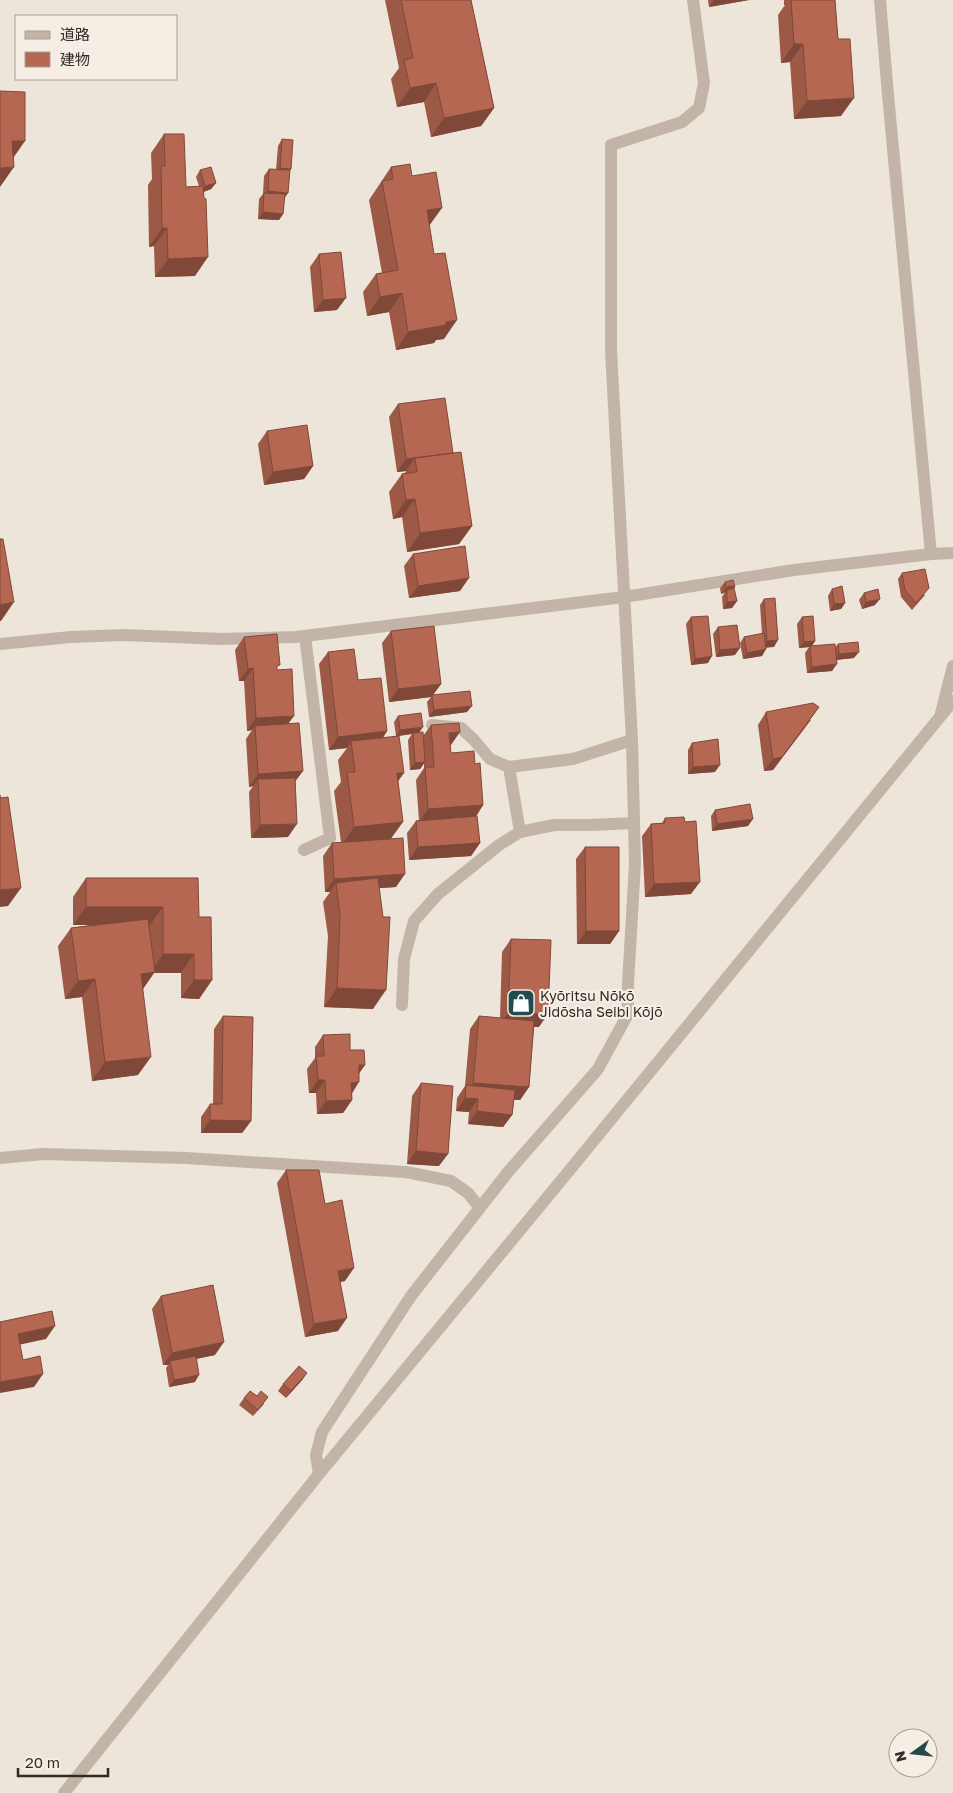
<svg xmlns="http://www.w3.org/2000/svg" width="953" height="1793" viewBox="0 0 953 1793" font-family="'Golos Text','Noto Sans JP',sans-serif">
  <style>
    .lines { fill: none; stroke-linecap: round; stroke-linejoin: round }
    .street { stroke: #c3b4a8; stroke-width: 12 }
    .wall { fill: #9c5946 }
    .shaded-wall { fill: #7f4839 }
    .building { fill: #b56751; stroke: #7f4839 }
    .labels { text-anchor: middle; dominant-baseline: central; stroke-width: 4.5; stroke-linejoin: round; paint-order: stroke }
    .poi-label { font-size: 14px; fill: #312a27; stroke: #f6eee5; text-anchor: start }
  </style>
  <rect width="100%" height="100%" fill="#ede4da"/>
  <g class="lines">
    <!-- street -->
    <path class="street" d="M880,0l8,95 43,459
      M0,644l71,-7 53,-2 98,4 74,-2 328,-40 170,-27 137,-16 22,-1
      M941,713l12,-47
      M432,725l29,3 13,12 16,19 19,8 64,-8 59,-19
      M509,767l11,65
      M304,850l26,-12 -25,-202
      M402,1005l2,-46 10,-38 24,-27 61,-49 21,-13 34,-7h37l43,-2
      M0,1158l43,-4 143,4 220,14 45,9 17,12 12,15
      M319,1474l-3,-19 6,-23 89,-136 97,-124 90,-103 30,-55v-30l7,-121 -3,-123 -21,-389v-206l71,-23 17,-14 5,-25 -11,-83
      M64,1793l255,-319 254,-308 380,-465"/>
  </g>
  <!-- wall -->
  <path class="wall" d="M385,0h86l23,108 -13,18 -50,11 -7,-35 -27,5 -6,-28 8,-11z
    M708,0h41l-40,7z
    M784,0h51l6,116 -47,3 -4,-57 -9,1 -3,-48 7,-10h-1z
    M164,134l22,53 13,-1 -3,-9 4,-7 16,13 -5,6 -8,3 -8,84 -40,1 -1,-31 -5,1 -1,-62 4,-6 -1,-26z
    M282,139l7,31 -5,29 -1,15 -4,6 -21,-1 1,-20 4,-5 1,-18 5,-7 7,1 2,-24z
    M391,167l21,9 17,50 15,113 -8,1 -2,3 -38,7 -7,-38 -22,4 -4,-24 13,-18 6,-1 -13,-73z
    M319,254l18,56 -23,2 -4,-45z
    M398,404l55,49 19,73 -13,18 -52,8 -5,-35 -9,2 -4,-27 13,-18 3,-1 1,-2 -9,1 -8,-55z
    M267,431l46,35 -9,13 -40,6 -6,-41z
    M413,554l47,37 -51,7 -5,-32z
    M902,573l23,22 -13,15 -11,-13 -3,-18z
    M725,582l8,7 4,12 -5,7 -9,1 -1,-12 3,-5 -4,2 -1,-6z
    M832,589l13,14 -4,6 -11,2 -2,-15z
    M864,593l11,12 -13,4 -3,-9z
    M764,599l10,48h-8v2l-4,7 -19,3 -3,-16 4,-6 18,-3 -2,-29z
    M691,617l17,46 -17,2 -5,-41z
    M802,617l13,24 -3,5 23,2 3,-4 16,14 -18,2 -4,11 -25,2 -2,-20 4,-6 -10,1 -2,-24z
    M718,627l17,28 -19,2 -3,-23z
    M391,631l50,53 -8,11 34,17 -38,5 -2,-15 4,-5 -42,5 -7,-59z
    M244,637l33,32 12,55 14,47 -8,10 -7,56 -37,1 -2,-46 4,-6 -4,1 -3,-48 6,-9 -5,1 -3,-50h-5l-4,-31z
    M328,652l30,28 29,51 -4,7 13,-2 -2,-14 4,-6 25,20 8,-11 20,20h-1l1,8 24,11 8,41 -7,12 4,26 -9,13 -62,4 -2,-27 9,-12 3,-1 -3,-40 8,-12v-5l-4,6 -10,1 -2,-30 4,-6 -13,2 -1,45 -7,58 5,48 -17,1 -6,121 -49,-2 4,-71 -5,-34 7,-10h-5l-2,-36 9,-13 9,-1 -7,-51 7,-9 -3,-22 9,-12 -18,2 -10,-86z
    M766,712l45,8 -38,50 -9,1 -6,-46z
    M692,743l23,29 -27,2v-24z
    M715,810l33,16 -36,5 -1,-15z
    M665,818l26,76 -46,3 -3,-61 9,-12 11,-1z
    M585,847l34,84 -9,13h-33l-1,-85z
    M86,878l113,39 13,63 -13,19 -18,-1v-25h-27l-11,16 -5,86 -46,6 -10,-84 -17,2 -7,-53 13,-18 19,-3h-17v-28z
    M511,939l28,88h-5l-5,60 -9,13h-6l-2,15 -9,12 -35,-3 1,-12 -13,-1 1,-13 8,-12 5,-57 9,-13 21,2 2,-66z
    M223,1016l28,105 -9,12h-41v-16l9,-13h3l1,-75z
    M323,1035l27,15 9,23 -7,20v7l-9,13 -26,1 -1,-21h-7l-2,-24 8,-11v-11z
    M421,1083l18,83 -32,-2 5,-68z
    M286,1170l39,34 20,77 -5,1 -2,49 -33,6 -28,-154z
    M161,1296l54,59 -19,4 -1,23 -26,5 -3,-19 2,-3h-5l-11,-56z
    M303,1379l-17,19 -8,-7 5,-7z
    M257,1396l7,8 -11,12 -14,-11 5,-7z"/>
  <!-- shaded-wall -->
  <path class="shaded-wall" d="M714,0h35l-40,7z
    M794,44h9l-13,18 -9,1z
    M436,83l-12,19 -27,5 13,-19z
    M854,98l-13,18 -47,3 13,-18z
    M494,108l-13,18 -50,11 13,-19z
    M12,141h13l-16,23z
    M14,167l-14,20v-19z
    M280,168l11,1 -5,6 -11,-1z
    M216,183l-5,6 -10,4 4,-7z
    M268,191l20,2 -4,6 -21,-1z
    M442,208l-13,18 -2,-16z
    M263,212l20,2 -4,6 -21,-1z
    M162,228h5l-13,18 -5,1z
    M208,257l-13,19 -40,1 13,-18z
    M402,293l-13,19 -22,4 13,-19z
    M346,298l-9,12 -23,2 9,-12z
    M457,320l-13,19 -8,1 -2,3 -38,7 12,-18 38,-10z
    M453,453l-38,5 -9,13 -9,1 9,-13z
    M313,466l-9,13 -40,6 9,-13z
    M415,499l-13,18 -9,2 13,-19z
    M472,526l-13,18 -52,8 13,-19z
    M469,578l-9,13 -51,7 9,-12z
    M730,586l5,1 -5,6 -3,-3 -1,2 -5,2 5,-6z
    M880,599l-5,6 -13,4 4,-7z
    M737,601l-5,7 -9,1 4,-7z
    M14,602l-13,19h-1v-16z
    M845,603l-4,6 -11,2 4,-7z
    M778,640l-4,7 -11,1 4,-7z
    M815,641l-4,6 -1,-1 -1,1 -10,1 5,-6z
    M740,648l-5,7 -19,2 4,-7z
    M766,649l-4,7 -19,3 4,-6z
    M859,652l-5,6 -19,2 4,-6z
    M712,656l-4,7 -17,2 4,-6z
    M837,664l-5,7 -25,2 5,-6z
    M253,668l-9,13h-5l9,-12z
    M441,684l-9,12v-1l-1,2 -42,5 9,-13z
    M472,706l-5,6 -38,5 5,-7z
    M819,707l-46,63 -9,1 9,-12z
    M294,716l-9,12 -30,-2 -3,4 -5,1 9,-13z
    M423,727l-4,6 -23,3 4,-6z
    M387,731l-9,13 -27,-3 -4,7 -18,2 9,-13z
    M460,732l-9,13h-11l9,-12z
    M425,762l-5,7 -10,1 5,-7z
    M720,765l-5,7 -27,2 5,-7z
    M303,771l-9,12 -36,-4 -5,7 -4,1 9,-13z
    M397,773h7l-13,18z
    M483,805l-9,13 -55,4 9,-13z
    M753,819l-5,7 -36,5 5,-7z
    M403,822l-13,18 -49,6 13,-19z
    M297,824l-9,13 -37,1 9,-13z
    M480,843l-9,13 -62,4 9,-13z
    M405,874l-9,13 -59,4 -1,-8 -6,9h-5l9,-13z
    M700,882l-9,12 -46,3 9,-13z
    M21,888l-13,18 -8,1v-17z
    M86,907h77l-13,18h-77z
    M586,931h33l-9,13h-33z
    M163,954h31l-13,19h-27l-12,17 -1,-16 9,-1z
    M95,979l-13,18 -17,2 13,-18z
    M194,980h18l-13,19 -18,-1z
    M337,988l49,2 -13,19 -49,-2z
    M508,1013l40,1 -9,13 -40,-2z
    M151,1057l-13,18 -46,6 13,-19z
    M359,1065h6l-9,13z
    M318,1080h7l-9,13h-7z
    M359,1082l-8,13v-12z
    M473,1083l56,4 -9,13 -56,-5z
    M465,1098l13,1 -9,13 -13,-1z
    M352,1100l-9,13 -26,1 9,-13z
    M477,1111l35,4 -9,12 -35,-3z
    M210,1120l41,1 -9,12h-41z
    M416,1151l32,3 -9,12 -32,-2z
    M354,1268l-9,13 -16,3 9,-13z
    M347,1318l-9,13 -33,6 9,-13z
    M55,1326l-9,13 -37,8 9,-13z
    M224,1342l-9,13 -44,9 -1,-3 -2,4h-5l9,-12z
    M307,1373l-4,6 -17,19 5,-7z
    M43,1374l-9,13 -34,6v-11z
    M199,1375l-4,7 -26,5 5,-7z"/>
  <!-- building -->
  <path class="building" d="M401,0h70l23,108 -50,10 -8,-35 -26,5 -6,-28 9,-2z
    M791,0h44l3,39h12l4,59 -47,3 -4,-57h-9z
    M0,91l25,1v49h-13l2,26 -14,1z
    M164,134h20l2,53 17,-1 1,12 2,1 2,58 -40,2 -1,-31h-5l-1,-62h4z
    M282,139l11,1 -2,29 -11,-1z
    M410,164l2,12 24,-4 6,36 -15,2 7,44 11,-1 12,67 -11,2v3l-38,7 -6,-39 -22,4 -4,-23 22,-4 -16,-89 11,-2 -2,-12z
    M211,167l5,16 -11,3 -5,-16z
    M269,169l21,1 -2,23 -20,-2z
    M264,193l21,1 -2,20 -20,-2z
    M341,252l5,46 -23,2 -4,-46z
    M445,398l8,55 -47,6 -8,-55z
    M307,425l6,41 -40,6 -6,-41z
    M461,452l11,74 -52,7 -5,-34 -9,1 -4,-26 15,-2 -2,-14z
    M0,539h3l11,63 -14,3z
    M465,546l4,32 -51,8 -5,-32z
    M925,569l4,19 -13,15 -11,-13 -3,-17z
    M733,580l2,7 -5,-1 -4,2 -1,-6z
    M842,586l3,17 -11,1 -2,-15z
    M734,588l3,13 -10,1v-12z
    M878,589l2,10 -14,3 -2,-9z
    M775,598l3,42 -11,1 -3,-42z
    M708,616l4,40 -17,3 -4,-42z
    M813,616l2,25 -11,1 -2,-25z
    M737,625l3,23 -20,2 -2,-23z
    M434,626l7,58 -43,5 -7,-58z
    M764,633l2,16 -19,4 -3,-16z
    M277,634l3,31 -3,1v4l15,-1 2,47 -38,2 -3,-50 -5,1 -4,-32z
    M858,642l1,10 -20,2 -1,-10z
    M835,644l2,20 -25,3 -2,-21z
    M354,649l4,31 23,-2 6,53 -49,6 -10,-85z
    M470,691l2,15 -38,4 -2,-15z
    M813,703l6,4 -37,50 -9,2 -7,-47z
    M421,713l2,14 -23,3 -2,-14z
    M299,723l4,48 -45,3 -3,-48z
    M459,723l1,9 -11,1 2,20 23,-2 1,13 5,-1 3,42 -55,4 -3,-42h9l-3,-42z
    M423,732l2,30 -10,1 -2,-30z
    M399,736l5,37h-7l6,49 -49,5 -7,-55h8l-4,-31z
    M718,739l2,26 -27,2 -1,-24z
    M295,778l2,46 -37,1 -2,-46z
    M0,795v3l8,-1 13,91 -21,2z
    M750,804l3,15 -36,5 -2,-14z
    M477,816l3,27 -62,4 -2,-26z
    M684,817l1,5 11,-1 4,61 -46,2 -3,-60 14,-1v-5z
    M403,838l2,36 -71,5 -2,-36z
    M585,847h34v84h-33z
    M86,878h112l1,39h12l1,63h-18v-26h-31v-47h-77z
    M378,878l5,39h7l-4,73 -49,-2 3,-71 -4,-34z
    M148,919l7,53 -14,2 10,83 -46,5 -10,-83 -17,2 -7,-53z
    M511,939l40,1 -3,74 -40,-1z
    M223,1016l30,1 -2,104 -41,-1v-16h12z
    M479,1016l55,5 -5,66 -56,-4z
    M350,1034v16h14l1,15h-6v17l-8,1 1,17 -26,1 -1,-21h-7l-2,-24h8l-1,-21z
    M421,1083l32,3 -5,68 -32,-3z
    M466,1085l49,5 -3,25 -35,-4 1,-12 -13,-1z
    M286,1170h33l6,34 17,-4 12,68 -16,3 9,47 -33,6z
    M213,1285l11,57 -52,11 -11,-57z
    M52,1311l3,15 -37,8 5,26 17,-4 3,18 -43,8v-60z
    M196,1356l3,19 -25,5 -4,-19z
    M299,1366l8,7 -16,18 -8,-7z
    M250,1391l7,5 4,-5 7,6 -10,13 -14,-12z"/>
  <!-- icons -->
  <defs>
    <symbol id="shop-square" viewBox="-11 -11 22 22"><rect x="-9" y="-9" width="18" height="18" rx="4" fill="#224b4d" stroke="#f6eee5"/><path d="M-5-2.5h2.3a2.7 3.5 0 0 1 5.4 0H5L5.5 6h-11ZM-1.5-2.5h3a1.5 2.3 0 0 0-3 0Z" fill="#fff"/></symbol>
  </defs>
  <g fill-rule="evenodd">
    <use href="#shop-square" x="505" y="987" width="32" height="32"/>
  </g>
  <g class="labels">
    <!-- poi labels -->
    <g class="poi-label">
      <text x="540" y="995">Kyōritsu Nōkō<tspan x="540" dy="16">Jidōsha Seibi Kōjō</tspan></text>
    </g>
  </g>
  <!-- legend -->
  <rect x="15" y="15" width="162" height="65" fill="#f6eee5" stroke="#a7a099"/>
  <rect x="25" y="31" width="25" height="8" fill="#c3b4a8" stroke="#a7a099"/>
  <text x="60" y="40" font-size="15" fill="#312a27">道路</text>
  <rect x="25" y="52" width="25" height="15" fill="#b56751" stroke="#a7a099"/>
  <text x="60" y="65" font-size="15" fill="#312a27">建物</text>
  <!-- north arrow -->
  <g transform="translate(913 1753) rotate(255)"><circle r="24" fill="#f6eee5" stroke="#a7a099"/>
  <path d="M0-4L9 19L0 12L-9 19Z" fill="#224b4d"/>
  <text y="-8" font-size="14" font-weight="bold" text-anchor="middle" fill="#312a27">N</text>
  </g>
  <!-- scale -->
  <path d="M18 1768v8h90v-8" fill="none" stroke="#312a27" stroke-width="2.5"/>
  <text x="25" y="1768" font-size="15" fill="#312a27" stroke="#f6eee5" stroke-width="4" paint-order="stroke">20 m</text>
</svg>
